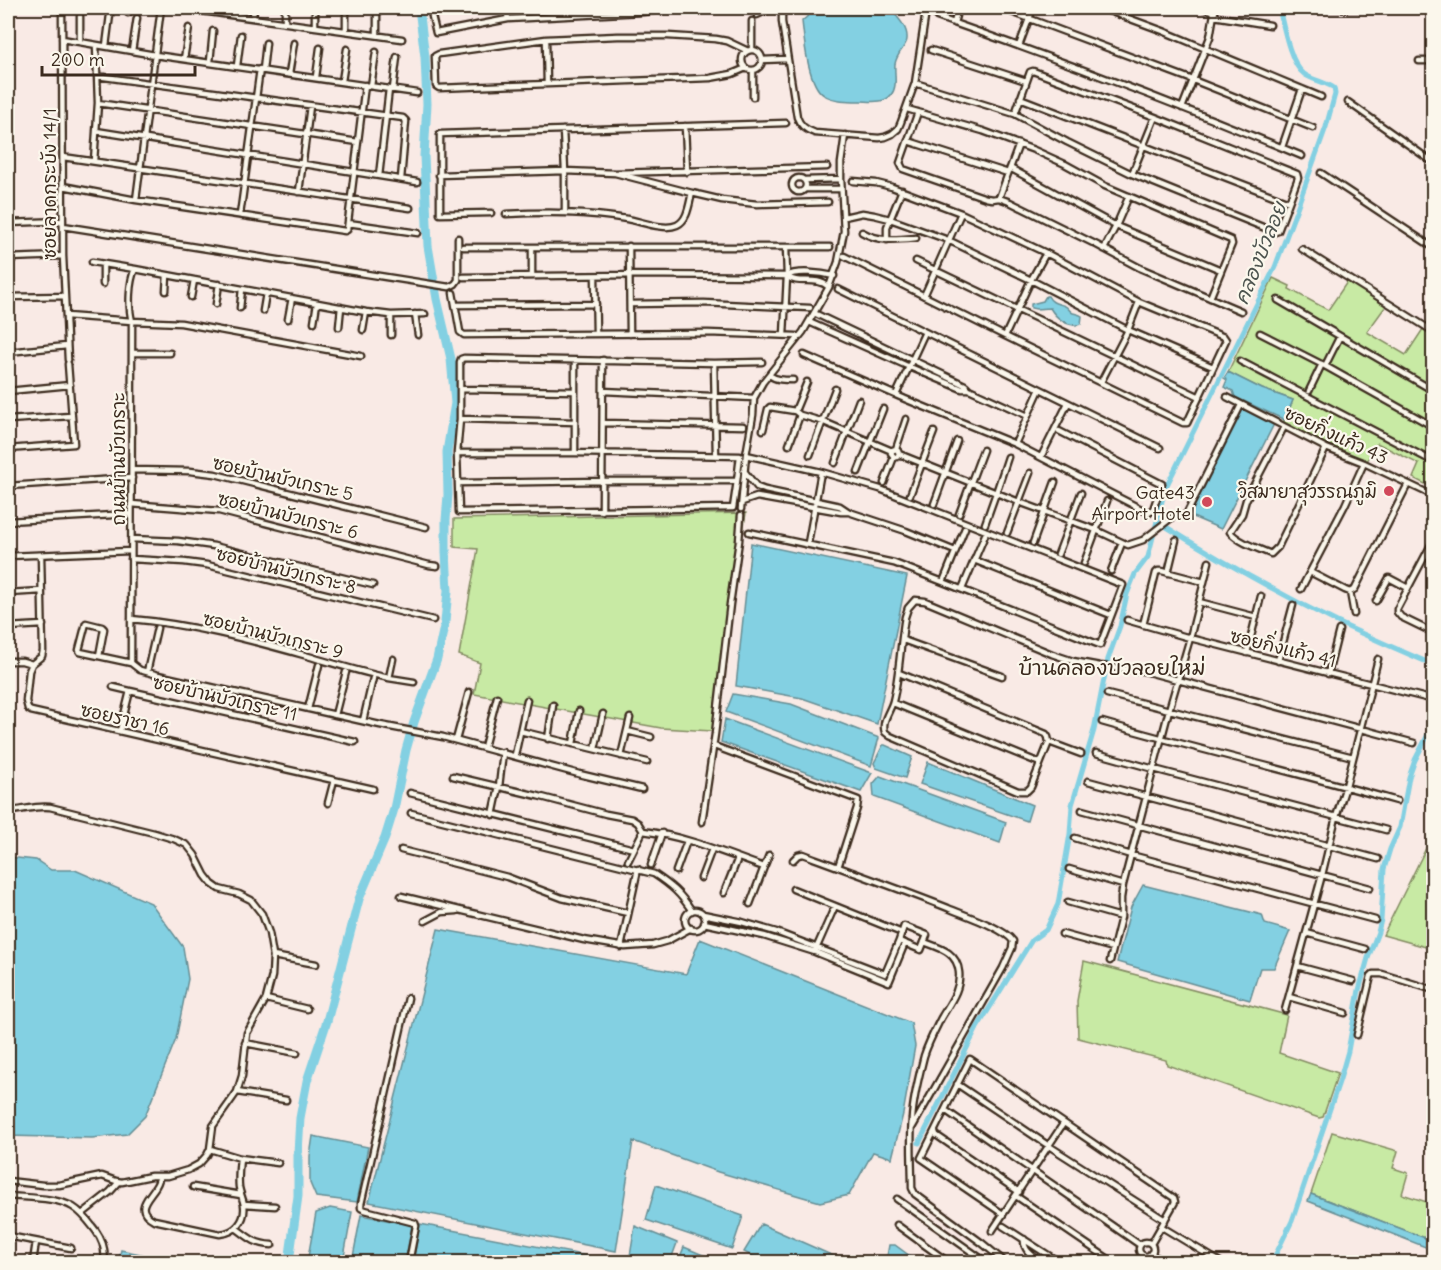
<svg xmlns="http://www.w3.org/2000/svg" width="1441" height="1270" viewBox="0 0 1441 1270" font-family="Delius,'Playpen Sans Thai',sans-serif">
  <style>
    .green { fill: #c8eaa4; stroke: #828a61; stroke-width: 1.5 }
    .water { fill: #83d0e2; stroke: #668e94; stroke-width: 1.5 }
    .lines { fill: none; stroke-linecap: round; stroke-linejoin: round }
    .canal { stroke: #83d0e2; stroke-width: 5 }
    .river { stroke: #83d0e2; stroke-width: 9 }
    .minor-casing { stroke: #3b2a1e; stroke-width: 9 }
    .minor { stroke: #fbf7ec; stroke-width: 4.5 }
    .poi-dot { fill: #d1495b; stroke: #fbf7ec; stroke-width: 2 }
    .labels { text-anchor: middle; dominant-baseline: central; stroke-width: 4.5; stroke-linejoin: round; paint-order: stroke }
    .street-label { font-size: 18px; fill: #3b2a1e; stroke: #fbf7ec }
    .poi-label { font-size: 18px; fill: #3b2a1e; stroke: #fbf7ec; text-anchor: end }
    .water-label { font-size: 20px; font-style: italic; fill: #4d544f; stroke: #fbf7ec }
    .quarter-label { font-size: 21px; fill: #3b2a1e; stroke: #fbf7ec }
  </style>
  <rect width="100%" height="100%" fill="#f9eae5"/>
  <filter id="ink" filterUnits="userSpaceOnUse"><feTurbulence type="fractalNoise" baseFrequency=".0167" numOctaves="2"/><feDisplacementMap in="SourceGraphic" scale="12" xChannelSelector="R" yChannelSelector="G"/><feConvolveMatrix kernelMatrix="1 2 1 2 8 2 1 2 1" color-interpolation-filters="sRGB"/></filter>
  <g filter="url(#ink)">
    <!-- green -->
    <path class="green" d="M1273,278l17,8 -1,3 39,21 21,-31 39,24 -21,29 39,23 19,-29 8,6v156l-20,-10 6,-14 -42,-21 -11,20 -83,-40 10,-23 -31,-11 -34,-17z
      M746,513l-34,218 -51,-3 -187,-34 6,-31 -21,-8 19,-106 -24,-2v-28z
      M1433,834v115l-50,-14z
      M1084,961l203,54 -8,38 59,20 -15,44 -4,1 -152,-53 -1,-5 -88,-22 -1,-37z
      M1332,1132l66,19 -5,17 15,5 -6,21 31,10v37l-122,-47z"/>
    <!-- water -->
    <path class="water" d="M832,9l60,2c7,8 16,17 15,28 0,7 -10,13 -12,25 -1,10 3,23 -4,31 -7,9 -21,6 -31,6 -11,0 -27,0 -36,-6 -16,-9 -20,-56 -22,-74l13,-11z
      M1046,296h2c4,8 10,7 17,10 3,1 5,6 8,7 3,1 6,1 9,3l-1,8c-13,4 -25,-6 -31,-16l-14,1 -5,-1v-4l12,-3z
      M1228,372l34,17 31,11 -8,20 -50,-23 -2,-6 -9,-4 3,-7 -3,-2z
      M1241,408l33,16 -53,105 -33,-14z
      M751,543l156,33 -30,148 -75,-26 -66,-12z
      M733,694l58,10 88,34 -8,28 -145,-54z
      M725,719l147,54 -11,19 -140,-50z
      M883,745h2l27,12 -7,21 -29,-10 -2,-5z
      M928,762l104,43 -5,16 -107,-37z
      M880,776l126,46 -6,21 -126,-46 -1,-13z
      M8,857l28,3 15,10h24l76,33 32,44 5,32 -12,60 -31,77 -18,18 -35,4 -84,-2z
      M1143,885l119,30 3,9 25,7 -16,37h-14l-10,32 -133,-38 14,-55z
      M438,929l248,45 14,-35 211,84 4,23 -12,68 -11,44 -19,-6 -24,43 -29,7 -102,-30 -85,-31 -17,110 -247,-49z
      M313,1136l55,11 -11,55 -41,-5 -6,-14v-27z
      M656,1185l87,31 -11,33 -86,-29z
      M1311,1194l122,47v9l-125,-49z
      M330,1208l22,4 -9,50 -35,-5 8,-44z
      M361,1215l51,10 -7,37h-53z
      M420,1224l194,37v1h-201z
      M761,1224l86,38h-83l-20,-10z
      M635,1226l42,17 -7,19h-41z
      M889,1245h6l23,17h-32z
      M684,1247l26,11 -2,4h-30z
      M121,1250l58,12h-61z"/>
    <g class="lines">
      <!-- canal -->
      <path class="canal" d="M1160,523c56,35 118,70 177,99 32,15 64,29 97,43
        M919,1143l58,-115 55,-88 14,-10 12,-26 12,-70 2,-29 22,-75 14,-71 12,-33 7,-32 8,-20 13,-17 17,-68 110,-222 22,-59 29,-81 9,-33 -1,-6c-9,-6 -22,-8 -30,-14 -14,-10 -21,-50 -25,-66
        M1272,1262l20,-41 48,-142 8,-28 11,-61 9,-32 10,-26 3,-12 3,-51 6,-20 10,-22 9,-50 6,-17 19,-37"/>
      <!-- river -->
      <path class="river" d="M289,1262l9,-66v-43l2,-35 7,-37 20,-60 32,-122 26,-61 9,-29 12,-59 8,-28 23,-63 8,-37 3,-31 -2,-39v-32l2,-25 -1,-43 8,-49 -4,-44 -14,-60 -9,-53 -4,-90 3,-52 -2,-47 -6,-49"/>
      <defs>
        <path id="minor" d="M62,8l1,248 5,104
          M180,8l222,31
          M430,8l6,25 72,-14 134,-7 35,-4
          M506,8l2,11
          M785,8l-3,7v7l15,95c3,9 9,13 18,16l64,5 6,-1 7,-3 6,-5 3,-7 14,-39 10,-65 -1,-10
          M1001,8l192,72 120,48
          M1101,8l62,23 158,66
          M1203,8l12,4
          M1290,8l144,1
          M128,13l1,-5
          M757,15l15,-7
          M1214,16l56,9
          M253,17l1,-9
          M937,17c123,43 245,89 365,139
          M285,21v-13
          M954,23l4,-15
          M315,26v-18
          M346,30v-22
          M377,35v-27
          M62,39l93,16 262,38
          M546,39l1,45
          M80,42v-26
          M106,46l4,-31
          M1019,46l14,-38
          M742 60a10 10 0 1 1 20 0a10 10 0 1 1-20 0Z
          M752,50v-29
          M931,50l95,31
          M132,51l5,-33
          M184,59l5,-31
          M762,60l25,-1
          M1419,61h15
          M210,62l3,-31
          M237,66l4,-31
          M746,68l-14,6 -22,4 -271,10 -3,-2 -1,-30 4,-2 107,-15 72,-3h50l48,3 11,2 21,10
          M263,70l3,-27
          M753,70v27
          M289,74l5,-31
          M97,76l306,42 3,3 -5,58
          M316,77l4,-29
          M342,81l5,-32
          M915,83l100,31 52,28 65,32 143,58 3,-1 20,-53 -1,-4 -142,-57 -122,-46 -3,1 -15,42
          M371,86l5,-34
          M393,89l4,-32
          M1020,98l269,104
          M1348,102l86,61
          M98,103l260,39
          M1182,108l28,-71 5,-29
          M907,109l76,22 51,19 31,14 40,22 126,54 1,4 -22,54
          M918,112l-18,51 3,6 83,29 6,1 7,-1 11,4 83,41 47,25 101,43
          M685,126l2,46
          M96,131l321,51
          M908,141l100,32
          M1282,147l20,-58
          M63,157l347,51
          M94,161l4,-58 -2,-58
          M1010,168l106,58 105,44
          M615,173l212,-6
          M1321,173l113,75
          M1132,174l23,-57
          M439,175l126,-4 -2,-41
          M379,176l10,-87
          M792 185a7 7 0 1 1 14 0a7 7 0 1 1-14 0Z
          M804,180l37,-1
          M63,186l73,14 209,31 2,-1 18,-145
          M806,189h35
          M299,192l11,-86
          M999,198l20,-54
          M136,200l25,-192
          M565,212v-41l50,2 77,20
          M491,213l-51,1v-80l346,-11
          M506,214c42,-2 79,-2 121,5 13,2 37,12 50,6 11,-5 12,-21 15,-32l30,7 35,4 71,-2
          M240,215l20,-146
          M844,217l18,-4 12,2 16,4 58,21 83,40 97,50 85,37
          M8,223l55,-2
          M348,223l70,10
          M63,226l386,61 6,-3 3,-4v-42
          M862,232c17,10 34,8 54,6
          M887,240v-13l15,-37
          M629,246l1,88
          M463,247h367
          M532,247v29
          M1104,249l12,-23 13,-30
          M1302,249l132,83
          M844,256l161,80 178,87h4l39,-83 -2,-3 -85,-35 -93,-49 -85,-40 -69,-26 -16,-4 -23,-2
          M8,258l55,-2
          M916,261l284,136
          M92,262l43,7 231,43 25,3 34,-1
          M103,264v20
          M135,269c-6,13 -7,38 -3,52l49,2 180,33
          M595,276l1,58
          M787,276c11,10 28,-1 42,11
          M463,277l166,-2 158,1c9,-6 35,-3 47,0
          M838,289l322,159
          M166,291l1,-16
          M453,293l7,39 4,3 244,-2 88,3
          M924,296l37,-83
          M8,297l57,-1
          M191,297l3,-17
          M1278,300l156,91
          M216,304l3,-20
          M630,304l74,-1 106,5
          M455,305l141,-1
          M240,308l2,-19
          M263,311l3,-18
          M415,314l3,21
          M66,316l66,5 -1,342
          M288,319l4,-21
          M314,322l3,-19
          M809,322l96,43 57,24h7l-4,-4 -151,-72
          M339,327l2,-20
          M363,330l3,-18
          M1260,333l65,33 109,61
          M391,335v-20
          M784,335l3,-59 -1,-29
          M1005,336l26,-56 15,-27
          M8,352l59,-6
          M132,353h38
          M804,355l101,44 110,45 134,69 4,-4 9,-25 -103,-53
          M575,361v92h-118l2,59 274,-4 4,-27
          M1240,361l194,101
          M714,363l2,93
          M1325,366l15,-30
          M769,375c7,5 15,5 24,5
          M1101,382l27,-52 11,-28
          M461,389l114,2
          M969,389l59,27
          M8,391l62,-6
          M603,391l151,7
          M1309,391l13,-27
          M896,395l29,-63
          M1227,397l99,51 38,15 70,33
          M795,411l5,4 24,7 68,29
          M460,419l115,3
          M8,420l63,-4
          M603,423l140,3
          M1284,427l-38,73 -4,14 -12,18c10,11 27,16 41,22l7,-7 48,-99
          M763,430l5,-21 2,-2 25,4 12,-29
          M1015,444l25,-55
          M789,445l11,-30
          M8,449l66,-5 -6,-80
          M896,449l10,-30
          M457,453l3,-34v-57l1,-3 3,-1 250,5 48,-1
          M899,454l120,48 77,28 32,15 15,-5 32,-25 9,1 2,-1 55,-110
          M746,455l75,17 59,17 243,96 -23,60 -157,-63
          M810,455l25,-66
          M1041,457l27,-54
          M835,463l24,-63
          M132,470l58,1 25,3 211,53
          M744,471l13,16 8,3 75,16 9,6 57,19 49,20
          M858,472l25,-63
          M458,483l144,-2h135l3,-25 -165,-3
          M884,483l10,-26h3l2,-3 -1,-3 -2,-2 -3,1 -2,3 3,4
          M8,486l124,-8
          M910,495l24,-63
          M742,502l15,-5 84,15h8
          M131,504l88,7 210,54 8,1
          M934,504l23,-63
          M741,509l5,-54 7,-40 1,-17 9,-16 40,-50 26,-45 9,-25 6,-31 -3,-52v-16l4,-28
          M602,511l1,-151
          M959,514l24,-64
          M8,521l123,-7
          M985,524l11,-31 12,-36
          M749,532l145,31 49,19 22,-54
          M1007,533l23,-60
          M131,539l47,2 36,5 159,39
          M1434,539l-37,70v3l4,5 33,16
          M808,543l13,-71
          M1033,543l22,-61
          M1058,554l23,-61
          M41,555l2,96 -1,5 -10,8 -3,7 -3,30 2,8 3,2 342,78
          M8,556l123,-5
          M131,559l53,3 23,3 226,55
          M974,560l137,55
          M1084,563l23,-62
          M1111,571l11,-28
          M1310,572l35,18 5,2 5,-3 53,-105
          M1168,573l8,-33
          M962,589l23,-54
          M1301,589l44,-84 19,-42
          M1350,592l4,22
          M8,593l34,-2
          M1376,601l13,-23 19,10
          M1199,602l57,15
          M131,619c58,5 116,20 173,36 28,8 56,17 85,23l4,-19
          M1127,620l63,18 244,62
          M1143,625l13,-52 2,-2h4l42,11
          M8,627l35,-2
          M903,640l99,36
          M1247,653l14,-57
          M99,656l5,-27 -2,-2 -16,-4 -7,27 1,2 51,11 9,7 18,5 222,50 63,12 136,37 63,15
          M8,661h14l10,3
          M1278,661l15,-56
          M147,672l10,-44
          M899,673l147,61 2,3 1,5 -18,45 -4,4h-9l-128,-55 -5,-4c-4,-11 5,-20 8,-31 7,-28 7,-56 12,-84l3,-9 7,-8 10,1 127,53 21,7 27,5 44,5 270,72
          M1328,674l11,-44
          M389,678l25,4
          M113,687l17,4
          M1107,694l246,63
          M893,703l147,60
          M308,709l11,-44
          M335,715l11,-43
          M363,721l10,-43
          M1102,722c98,28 197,51 295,79
          M120,731l10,-40 225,51
          M520,731l127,31
          M627,731l24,6
          M548,739l5,-34
          M456,740l13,-48
          M1049,742l32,12
          M573,744l6,-33
          M714,746l144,54 -1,8 -19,59
          M484,747l13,-50
          M595,749l8,-35
          M1096,753l58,16 232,61
          M515,755l12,-55
          M621,756l9,-38
          M453,776l85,20 68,18 26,5 6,4 5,8c42,5 81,22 121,36l-14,37
          M1088,781l290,78
          M410,793l224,56
          M328,803l6,-23
          M1082,810l288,78
          M8,811c14,0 27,-6 42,-4l104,26 20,6 13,6 8,10 10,20 7,9 7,5 20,5 12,6 11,14 7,19 4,23 -1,20 -6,23 -19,34 -5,43 -5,16 -24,34 -3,23 -3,6 -8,9 -11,6 -20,6h-17l-29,6 -6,-1 -14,-5 -43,9h-16l-35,-4
          M411,813l243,61c18,12 26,19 38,37
          M493,815l6,-28 4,-35
          M702,822l13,-88 15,-130 9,-63 2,-26
          M1075,838l56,17 244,65
          M401,850l106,27 55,21 66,15
          M793,860l5,-5 5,-1c48,18 97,35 145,54 16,7 56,20 65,33l-1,7 -9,20 -91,160
          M628,861l15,-30
          M651,865l11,-32
          M764,867l5,-12
          M1069,869l54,16
          M676,871l11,-30
          M701,878l11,-29
          M793,889l109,44
          M724,893l14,-35
          M401,896l183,44 41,7 28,-2 14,-4 24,-13
          M1068,902l53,15
          M685 920a10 10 0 1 1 20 0a10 10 0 1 1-20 0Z
          M703,914l39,8 34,10 109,42 14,-33
          M425,921l17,-9 15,-1
          M704,923l60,13 51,16 74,30 16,-39
          M904,926l23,9 -6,15 -22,-9z
          M1306,933l59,16
          M1062,934l51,14
          M924,942c16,6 33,10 35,30 2,18 -10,32 -18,46 -6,12 -13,25 -17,38 -5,20 -11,42 -12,63 -2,22 0,46 0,69l3,6 67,49 23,19
          M621,947l17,-78
          M816,949l19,-43
          M273,956l43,8
          M1110,961l11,-44v-19l2,-13 46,-175 21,-72 19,-76
          M1297,966l56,15
          M1289,997l56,16
          M408,998l-47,206v4l4,2 50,13 1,3 -7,36
          M266,999l41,10
          M1285,1010l37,-135 14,-58 10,-31 32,-127
          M1357,1035l14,-59 2,-2h9l52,16
          M245,1043l52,10
          M957,1084l92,62 116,74
          M237,1092l49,8
          M945,1110l195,135
          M935,1132l1,3 83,57
          M210,1149l30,9 38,5
          M160,1176c-1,3 -2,7 -4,10 -7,12 -23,23 -2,34l66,14c15,-1 26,-13 24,-29 -1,-6 -4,-12 -5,-18 -1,-10 0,-19 1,-29
          M193,1187l48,8
          M8,1196c18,2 49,1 65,11 10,6 16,15 23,24 7,10 10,19 8,31
          M1016,1196l97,66
          M897,1199l89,63
          M244,1204l31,2
          M82,1214l28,-22 9,-10
          M1003,1214l-82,-56 49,-99 204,139 1,4 -24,42
          M897,1225l51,37
          M1003,1226l56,36
          M1162,1227l58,35
          M236,1228c13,10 19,16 36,17
          M992,1231l71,-107
          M8,1236l63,12
          M1024,1239c-1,12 9,17 17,23
          M1139 1249a7 7 0 1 1 14 0a7 7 0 1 1-14 0Z
          M1151,1253l12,9
          M33,1262l3,-20"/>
      </defs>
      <!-- minor casing -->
      <use href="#minor" class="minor-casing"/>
      <!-- minor -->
      <use href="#minor" class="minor"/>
    </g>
  </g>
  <!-- markers -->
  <g class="poi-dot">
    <circle cx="1389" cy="491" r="6"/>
    <circle cx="1207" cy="502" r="6"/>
  </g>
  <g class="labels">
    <!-- street labels -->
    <g class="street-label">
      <text transform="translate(49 184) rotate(-90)">ซอยลาดกระบัง 14/1</text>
      <text transform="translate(1336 435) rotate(25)">ซอยกิ่งแก้ว 43</text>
      <text transform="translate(118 459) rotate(-90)">ถนนบ้านบัวเกราะ</text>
      <text transform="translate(283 478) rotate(13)">ซอยบ้านบัวเกราะ 5</text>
      <text transform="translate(288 515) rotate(14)">ซอยบ้านบัวเกราะ 6</text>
      <text transform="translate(286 570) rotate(14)">ซอยบ้านบัวเกราะ 8</text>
      <text transform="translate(273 635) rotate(14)">ซอยบ้านบัวเกราะ 9</text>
      <text transform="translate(1283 648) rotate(14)">ซอยกิ่งแก้ว 41</text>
      <text transform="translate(225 698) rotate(13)">ซอยบ้านบัวเกราะ 11</text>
      <text transform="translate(125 719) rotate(13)">ซอยราชา 16</text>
    </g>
    <!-- poi labels -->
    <g class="poi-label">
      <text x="1377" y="491">วิสมายาสุวรรณภูมิ</text>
      <text x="1195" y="492">Gate43<tspan x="1195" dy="21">Airport Hotel</tspan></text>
    </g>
    <!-- water labels -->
    <g class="water-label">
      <text transform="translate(1260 253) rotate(-68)">คลองบัวลอย</text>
    </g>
    <!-- quarter labels -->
    <g class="quarter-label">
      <text x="1112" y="667">บ้านคลองบัวลอยใหม่</text>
    </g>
  </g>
  <!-- margin -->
  <rect width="1441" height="1270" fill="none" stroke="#fbf7ec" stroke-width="30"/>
  <rect x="15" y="15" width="1411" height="1240" fill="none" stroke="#3b2a1e" stroke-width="2" filter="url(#ink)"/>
  <!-- scale -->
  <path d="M42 66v9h153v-9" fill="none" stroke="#3b2a1e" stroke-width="3"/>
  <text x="51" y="66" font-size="18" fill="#3b2a1e" stroke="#fbf7ec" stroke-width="4.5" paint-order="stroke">200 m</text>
</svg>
